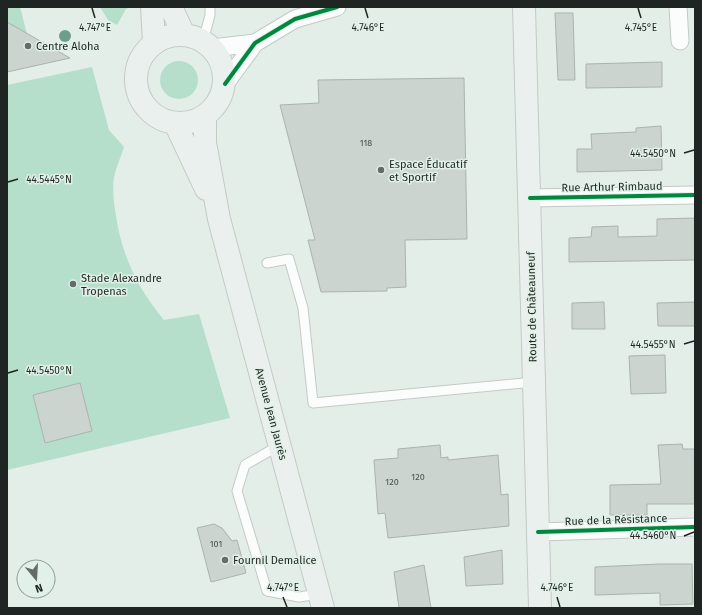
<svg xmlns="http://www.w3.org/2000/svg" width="702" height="615" viewBox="0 0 702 615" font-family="'Fira Sans',sans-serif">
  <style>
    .green { fill: #b5dfca }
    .building { fill: #ccd4d0; stroke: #abb3af }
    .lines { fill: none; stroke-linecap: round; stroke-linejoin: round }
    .lane-casing { stroke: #c3cac6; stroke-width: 11 }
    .street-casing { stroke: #c3cac6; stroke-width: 19 }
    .secondary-casing { stroke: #c3cac6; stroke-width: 24 }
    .lane { stroke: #fbfcfc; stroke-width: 9 }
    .street { stroke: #fbfcfc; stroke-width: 17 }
    .secondary { stroke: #eaf0ed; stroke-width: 22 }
    .cycleway-casing { stroke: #e1f1e8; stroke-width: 6 }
    .cycleway { stroke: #00873e; stroke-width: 4 }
    .tree { fill: #6f9d8b }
    .ticks { fill: none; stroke: #1f2522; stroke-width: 1.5 }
    .poi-dot { fill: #646b68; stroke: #e1f1e8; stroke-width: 1.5 }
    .labels { text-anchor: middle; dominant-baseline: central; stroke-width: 3; stroke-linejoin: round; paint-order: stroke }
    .number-label { font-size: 9px; fill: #4c524f }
    .poi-label { font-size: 11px; fill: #1f2522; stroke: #e1f1e8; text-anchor: start }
    .street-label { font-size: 11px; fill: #1f2522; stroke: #e1f1e8 }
    .ticks-label { font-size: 10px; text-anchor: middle; fill: #1f2522; stroke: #e1f1e8; stroke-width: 3; stroke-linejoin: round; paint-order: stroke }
  </style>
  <rect width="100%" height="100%" fill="#e4eee9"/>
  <!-- green -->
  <path class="green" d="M7,7h13l7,27 43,24 -63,14z
    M100,7h32l-6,2 -9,16 -9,-5z
    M160 80a19 19 0 1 1 38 0a19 19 0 1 1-38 0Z
    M92,67l17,63 15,17c-3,10 -8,20 -10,30 -2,12 0,27 2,39 6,40 22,73 48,104l35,-6 31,104 -223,52v-385z"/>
  <!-- building -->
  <path class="building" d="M555,13h18l2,67h-17z
    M7,22l63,36 -63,14z
    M662,62v25l-76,1v-24z
    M464,78l3,161 -62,1 1,47 -19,1v3l-66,1 -13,-52h7l-35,-135 39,-2 -1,-23z
    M661,126l1,44 -85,2v-23h15l-1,-15 45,-2v-4z
    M695,218v42l-126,2v-24l22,-1 1,-10 26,-1v11l39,-1v-17z
    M604,302l1,27h-33v-26z
    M695,302v24h-37l-1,-23z
    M665,355l1,38 -35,1 -2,-38z
    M80,383l12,48 -47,12 -12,-48z
    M682,444l1,5h12v55h-48v11h-37v-30l51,-1 -3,-39z
    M440,445l1,13 7,-1v3l50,-5 3,40 7,-1 1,32 -121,12 -3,-25 -7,1 -4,-54 24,-2v-9z
    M214,524l8,4 10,13 5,-1 9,33 -35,9 -14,-54z
    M502,550l1,34 -37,2 -2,-29z
    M659,564h33l1,40 -33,1v-12l-65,2v-28z
    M424,565l7,43h-32l-5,-36z"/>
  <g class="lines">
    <defs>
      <path id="lane" d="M203,41l7,-26v-8
        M267,263l22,-4 14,49 10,95 221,-21
        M280,445l-35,20 -8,26 30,100 32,6 20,-3"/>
      <path id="street" d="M678,7l2,34
        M212,48l43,-5
        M225,84l30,-41 40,-24 42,-12
        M530,198l165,-3
        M538,532l157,-5"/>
      <path id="secondary" d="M152,7l2,36
        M171,7l13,28
        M524,7l16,601
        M136 79a44 44 0 1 1 88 0a44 44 0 1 1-88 0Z
        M205,117v26l14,76 104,389
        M175,123l31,66"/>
    </defs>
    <!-- lane casing -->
    <use href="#lane" class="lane-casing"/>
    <!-- street casing -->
    <use href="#street" class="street-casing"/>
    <!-- secondary casing -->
    <use href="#secondary" class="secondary-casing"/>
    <!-- lane -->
    <use href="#lane" class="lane"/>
    <!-- street -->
    <use href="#street" class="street"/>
    <!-- secondary -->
    <use href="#secondary" class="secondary"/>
    <defs>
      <path id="cycleway" d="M225,84l30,-41 40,-24 42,-12
        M530,198l165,-3
        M538,532l157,-5"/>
    </defs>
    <!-- cycleway casing -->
    <use href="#cycleway" class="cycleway-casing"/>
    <!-- cycleway -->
    <use href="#cycleway" class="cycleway"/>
  </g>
  <!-- trees -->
  <circle class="tree" cx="65" cy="36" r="6"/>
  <!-- ticks -->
  <path class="ticks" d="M92,8l3,10M365,8l3,10M638,8l3,10M684,153l10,-3M8,182l10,-3M684,344l10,-3M8,373l10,-3M684,536l10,-4M283,597l4,10M557,597l3,10"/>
  <!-- markers -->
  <g class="poi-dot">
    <circle cx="28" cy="46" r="4"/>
    <circle cx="381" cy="170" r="4"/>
    <circle cx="73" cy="284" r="4"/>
    <circle cx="225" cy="560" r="4"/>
  </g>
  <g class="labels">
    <!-- number labels -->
    <g class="number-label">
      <text x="366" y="143">118</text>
      <text x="418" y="477">120</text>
      <text x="392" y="482">120</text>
      <text x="216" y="544">101</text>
    </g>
    <!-- poi labels -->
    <g class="poi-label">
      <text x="36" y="46">Centre Aloha</text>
      <text x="389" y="164">Espace Éducatif<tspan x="389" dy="13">et Sportif</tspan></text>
      <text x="81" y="278">Stade Alexandre<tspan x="81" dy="13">Tropenas</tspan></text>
      <text x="233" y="560">Fournil Demalice</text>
    </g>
    <!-- street labels -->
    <g class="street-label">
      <text transform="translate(612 187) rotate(-1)">Rue Arthur Rimbaud</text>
      <text transform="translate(532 307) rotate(-91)">Route de Châteauneuf</text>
      <text transform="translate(271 414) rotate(75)">Avenue Jean Jaurès</text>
      <text transform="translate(616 520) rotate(-2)">Rue de la Résistance</text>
    </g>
  </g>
  <g class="ticks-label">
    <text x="95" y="31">4.747°E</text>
    <text x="368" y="31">4.746°E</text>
    <text x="641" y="31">4.745°E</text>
    <text x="653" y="157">44.5450°N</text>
    <text x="49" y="183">44.5445°N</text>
    <text x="653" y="348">44.5455°N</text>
    <text x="49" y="374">44.5450°N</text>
    <text x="653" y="539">44.5460°N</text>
    <text x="283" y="591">4.747°E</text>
    <text x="557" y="591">4.746°E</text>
  </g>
  <!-- border -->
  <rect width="702" height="615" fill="none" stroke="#1f2522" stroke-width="16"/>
  <!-- north arrow -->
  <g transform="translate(36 579) rotate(162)"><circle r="19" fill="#e1f1e8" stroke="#939f99"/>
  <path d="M0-3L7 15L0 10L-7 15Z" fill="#646b68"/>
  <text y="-6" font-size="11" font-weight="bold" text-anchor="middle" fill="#1f2522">N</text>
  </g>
</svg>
